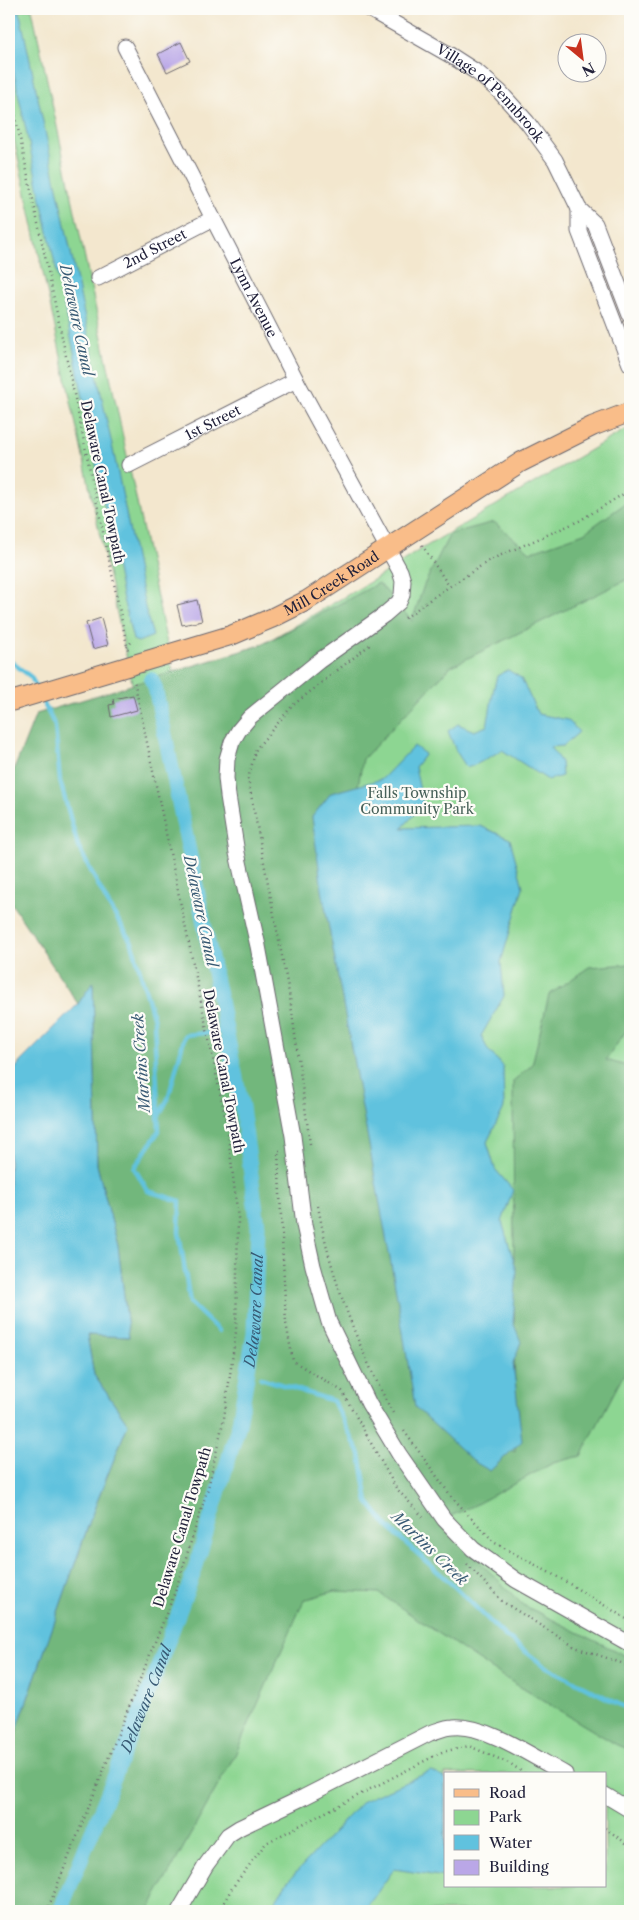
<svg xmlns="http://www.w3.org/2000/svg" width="639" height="1920" viewBox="0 0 639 1920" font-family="'Libre Caslon Text',serif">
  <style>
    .green { fill: #8dd692; stroke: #587c66; fill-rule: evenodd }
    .forest { fill: #72b77c; stroke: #4a6c5c }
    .water { fill: #60c2de; stroke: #41728c }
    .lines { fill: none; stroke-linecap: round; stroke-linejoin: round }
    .stream { stroke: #60c2de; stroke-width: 4.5 }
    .canal { stroke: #60c2de; stroke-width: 15 }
    .building { fill: #baa7e7 }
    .minor-casing { stroke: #6b676e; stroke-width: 17 }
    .major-casing { stroke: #6b676e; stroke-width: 21 }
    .path { stroke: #6b676e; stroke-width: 2.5; stroke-dasharray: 1 4; stroke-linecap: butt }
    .minor { stroke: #fff; stroke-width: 15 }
    .major { stroke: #f9bd89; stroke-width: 19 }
    .labels { text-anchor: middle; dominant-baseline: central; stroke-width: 4.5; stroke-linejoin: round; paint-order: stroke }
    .street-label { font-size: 14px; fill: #22223b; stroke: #fdfcf7 }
    .park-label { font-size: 14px; fill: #476159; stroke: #fdfcf7 }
    .water-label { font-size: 15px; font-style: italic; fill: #385a74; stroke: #fdfcf7 }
  </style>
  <rect width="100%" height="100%" fill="#fdfcf7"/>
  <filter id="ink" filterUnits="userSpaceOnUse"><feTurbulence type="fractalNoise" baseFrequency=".02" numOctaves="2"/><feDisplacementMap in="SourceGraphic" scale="10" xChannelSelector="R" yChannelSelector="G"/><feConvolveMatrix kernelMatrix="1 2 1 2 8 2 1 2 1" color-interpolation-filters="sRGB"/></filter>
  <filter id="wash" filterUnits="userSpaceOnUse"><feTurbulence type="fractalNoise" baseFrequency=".0096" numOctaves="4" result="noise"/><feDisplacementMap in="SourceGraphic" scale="20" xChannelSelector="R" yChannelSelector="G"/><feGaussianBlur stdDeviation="1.12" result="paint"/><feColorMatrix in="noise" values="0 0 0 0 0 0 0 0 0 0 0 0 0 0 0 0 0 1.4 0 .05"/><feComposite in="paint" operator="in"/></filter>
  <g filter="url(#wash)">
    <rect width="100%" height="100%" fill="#f3e7ce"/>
    <!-- green -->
    <path class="green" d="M9,9h23l141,663 88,-27 114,-66 43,-28 203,-119 9,-4v1483h-592l133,-1034 -40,-199 -122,-562zM445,1774h160v112h-160z"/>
    <!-- forest -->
    <path class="forest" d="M630,500v78l-180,89 -87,92 -16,84 109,586 59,23 -2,-371 19,-16 17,-70 40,-28 41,-3v61l-24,35 24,7v295l-49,94 -28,7 -80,43 -34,15 84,84 107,53v92l-13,-5 -115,-69 -123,-83 -45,-2 -30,9 -68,153 -88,158h-139v-159l85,-243 34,-85 -34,-49 -7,-40 42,2 -11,-91 -21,-81 -4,-182 -15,21 -69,-104v-118l27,-68 225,-69 118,-62 33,38 12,-36 26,-51 44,-12 36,30 54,-19z"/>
    <!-- water -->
    <path class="water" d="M9,9h10l100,469 27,134 7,24 -15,6 -5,-2 -11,-45 -48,-243 -65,-301z
      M508,670l13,8 17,36 30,6 11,12 -16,14 -13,1 11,15 1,14 -14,4 -46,-30 -23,13 -12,5 -11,-17 -8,-20 10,-7 16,7 13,-5c4,-17 5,-34 10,-50z
      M414,746l11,8 -10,13 8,38 -21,23 78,-2 30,13 13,48 -22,75 3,34 -23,40 7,14 15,16 1,42 -17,34 8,27 18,21 -11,32 15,49 -4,51 8,20 -8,21 9,78 -32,30 -17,-10 -58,-54 -17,-105 -76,-412 -10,-73 19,-24 51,-14z
      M93,982l4,183 21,81 11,91 -42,-2 7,40 34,49 -34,85 -85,243v-675l12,-16 57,-57z
      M431,1771l14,7v99l-51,-8 -30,42h-95l19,-30 75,-80z"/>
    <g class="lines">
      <!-- stream -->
      <path class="stream" d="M9,660l22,17 6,12
        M41,698l14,28 5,55 18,65 29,56 25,41 22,77 5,111 -25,37 14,23 32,10 -1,31 11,71 29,28
        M158,1117l10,-18 17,-64 41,-4
        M261,1378l72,23 27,53 8,48 20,25 67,60 49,48 39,30 87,45"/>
      <!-- canal -->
      <path class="canal" id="s1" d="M60,1911l93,-230 42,-112 44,-145 15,-91 4,-107 -16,-119 -87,-420 -4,-8"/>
    </g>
    <g id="blocks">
      <!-- building -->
      <path class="building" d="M181,42l9,19 -23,11 -9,-18z
        M197,600l5,21 -20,4 -5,-20z
        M101,618l7,27 -15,4 -7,-26z
        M133,695l4,15 -26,7 -2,-12 5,-1 -1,-5z"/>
    </g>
  </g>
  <g filter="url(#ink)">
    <use href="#blocks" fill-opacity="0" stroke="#6b676e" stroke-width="1"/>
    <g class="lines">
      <defs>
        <g id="minor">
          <path id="s2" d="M369,9l81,46 28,18 22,19 27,30 28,38 24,49 16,15 35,91"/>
          <path id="s3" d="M125,47l171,333 104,191 3,10 -1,14 -3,7 -15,13 -65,46 -69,56 -11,13 -7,12 -5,17 -1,19 2,18 9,57 21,93 35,190 11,89 9,41 16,56 40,82 30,50 45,65 29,30 43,31 114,64"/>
          <path d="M579,209v22l51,133"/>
          <path id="s4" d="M98,278l114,-59"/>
          <path id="s5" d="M129,465l167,-85"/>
          <path d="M605,1795l25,15"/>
          <path d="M179,1911l27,-46 22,-30 11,-7 65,-31 126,-64c7,-2 15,-6 23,-6 33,-3 82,31 112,47"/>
        </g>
        <g id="major">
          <path id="s6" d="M9,702l223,-67 40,-17 34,-17 215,-139 72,-36 37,-14"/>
        </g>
      </defs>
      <!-- minor casing -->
      <use href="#minor" class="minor-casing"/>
      <!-- major casing -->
      <use href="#major" class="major-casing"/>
      <!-- path -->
      <path class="path" d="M9,86l119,564
        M422,545l27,41
        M405,618l27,-20 58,-38 89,-39 51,-31
        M127,647l6,-7
        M310,1144l-20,-146 -42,-219 8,-30 37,-44 78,-61
        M280,1151h-2l8,172 7,38 49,30 54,97 28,30
        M318,1206c13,73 40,142 75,207
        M404,1431l47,65 44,47 68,37 67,41
        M467,1564l36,38 72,45 55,19
        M605,1828l25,18
        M47,1911l128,-319 33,-104 16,-70 12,-86 2,-114 -11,-92 -93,-446
        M219,1911l13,-23 34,-45 176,-91 27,-6 42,18 14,10"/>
      <!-- minor -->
      <use href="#minor" class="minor"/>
      <!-- major -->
      <use href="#major" class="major"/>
    </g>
  </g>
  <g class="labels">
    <!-- street labels -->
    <g class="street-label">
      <text stroke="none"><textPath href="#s2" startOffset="149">Village of Pennbrook</textPath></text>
      <text stroke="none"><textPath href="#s4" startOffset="64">2nd Street</textPath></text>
      <text stroke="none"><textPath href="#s3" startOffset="282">Lynn Avenue</textPath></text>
      <text stroke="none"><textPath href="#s5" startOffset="94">1st Street</textPath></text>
      <text transform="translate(103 482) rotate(78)">Delaware Canal Towpath</text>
      <text stroke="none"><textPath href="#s6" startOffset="345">Mill Creek Road</textPath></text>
      <text transform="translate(224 1071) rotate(79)">Delaware Canal Towpath</text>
      <text transform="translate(182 1527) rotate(-73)">Delaware Canal Towpath</text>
    </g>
    <!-- park labels -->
    <g class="park-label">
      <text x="417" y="793">Falls Township<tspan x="417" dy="16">Community Park</tspan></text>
    </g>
    <!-- water labels -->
    <g class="water-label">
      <text transform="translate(77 320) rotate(78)">Delaware Canal</text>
      <text transform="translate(201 911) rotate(78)">Delaware Canal</text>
      <text transform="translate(141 1063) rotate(-94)">Martins Creek</text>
      <text stroke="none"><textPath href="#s1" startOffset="634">Delaware Canal</textPath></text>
      <text transform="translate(430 1548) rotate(44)">Martins Creek</text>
      <text stroke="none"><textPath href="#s1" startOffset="229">Delaware Canal</textPath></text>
    </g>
  </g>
  <!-- margin -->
  <rect width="639" height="1920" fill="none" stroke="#fdfcf7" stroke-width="30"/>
  <!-- legend -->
  <rect x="444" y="1772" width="162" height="115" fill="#fdfcf7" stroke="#a5a5ac"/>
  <rect x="454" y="1789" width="25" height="8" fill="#f9bd89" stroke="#a5a5ac"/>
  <text x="489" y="1798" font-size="15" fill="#22223b">Road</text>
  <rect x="454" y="1810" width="25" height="15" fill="#8dd692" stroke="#a5a5ac"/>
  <text x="489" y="1822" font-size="15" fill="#22223b">Park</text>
  <rect x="454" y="1835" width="25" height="15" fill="#60c2de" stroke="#a5a5ac"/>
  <text x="489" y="1848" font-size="15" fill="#22223b">Water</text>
  <rect x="454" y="1860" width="25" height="15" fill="#baa7e7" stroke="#a5a5ac"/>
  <text x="489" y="1872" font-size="15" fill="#22223b">Building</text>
  <!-- north arrow -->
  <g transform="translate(582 58) rotate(151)"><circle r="24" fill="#fdfcf7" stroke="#a5a5ac"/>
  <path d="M0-4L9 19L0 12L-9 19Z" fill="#c8321e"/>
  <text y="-8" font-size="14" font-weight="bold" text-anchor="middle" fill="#22223b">N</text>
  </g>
</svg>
